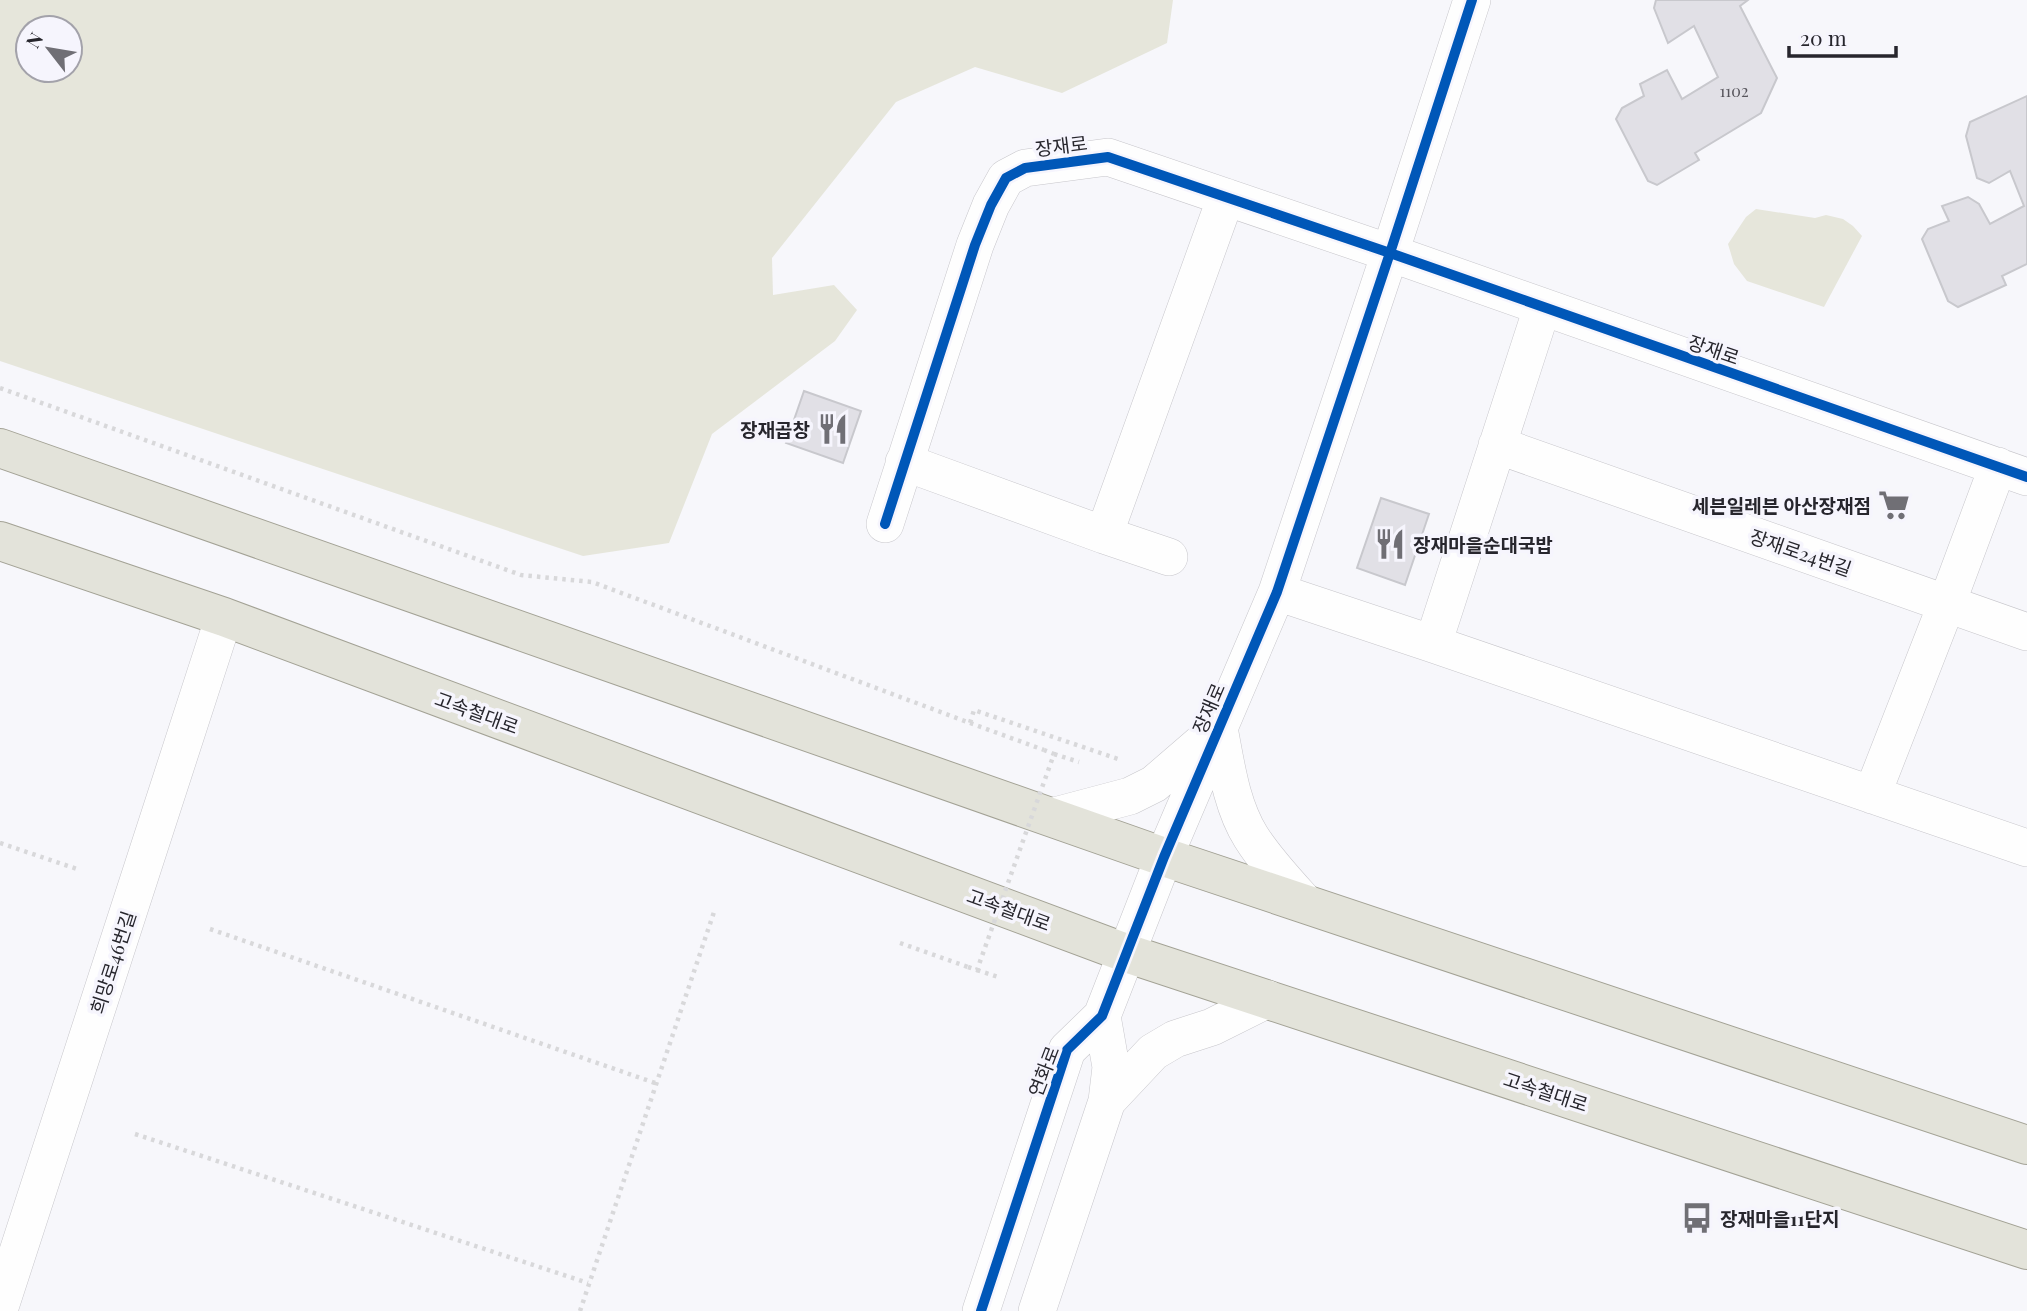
<svg xmlns="http://www.w3.org/2000/svg" width="2027" height="1311" viewBox="0 0 2027 1311" font-family="'Playfair Display','Noto Sans KR',serif">
  <style>
    .green { fill: #e6e6db; fill-rule: evenodd }
    .building { fill: #e1e0e6; stroke: #c8c8cd; stroke-width: 2 }
    .lines { fill: none; stroke-linecap: round; stroke-linejoin: round }
    .minor-casing { stroke: #c7c6cb; stroke-width: 38 }
    .major-casing { stroke: #a3a295; stroke-width: 40 }
    .path { stroke: #d8d8da; stroke-width: 4.5; stroke-dasharray: 3.5 5; stroke-linecap: butt }
    .minor { stroke: #fefefe; stroke-width: 37 }
    .major { stroke: #e3e3da; stroke-width: 38 }
    .path-bridge { stroke: #d8d8da; stroke-width: 4.5; stroke-dasharray: 3.5 5; stroke-linecap: butt }
    .cycleway-casing { stroke: #f6f5fd; stroke-width: 15 }
    .cycleway { stroke: #0057b8; stroke-width: 10 }
    .labels { text-anchor: middle; dominant-baseline: central; stroke-width: 7; stroke-linejoin: round; paint-order: stroke }
    .number-label { font-size: 16px; fill: #56545b }
    .street-label { font-size: 19px; fill: #27262d; stroke: #f6f5fd }
    .poi-label { font-size: 19px; font-weight: bold; fill: #27262d; stroke: #f6f5fd; text-anchor: end }
  </style>
  <rect width="100%" height="100%" fill="#f7f7fb"/>
  <!-- green -->
  <path class="green" d="M0,0h1173l-6,43 -105,50 -87,-26 -79,35 -124,156 1,37 61,-10 23,25 -22,31 -123,93 -43,109 -86,13 -583,-195zM70,28v42h-42v-42z
    M1756,209l59,9 11,-3 17,4 10,7 9,10 -38,71 -77,-26 -13,-17 -6,-20 18,-27z"/>
  <!-- building -->
  <path class="building" d="M1656,0h92l-8,6 37,72 -16,35 -66,40 4,7 -42,25 -9,-4 -32,-62 6,-11 22,-12 -4,-12 27,-14 15,29 36,-22 -24,-51 -26,17 -14,-35z
    M2027,96v168l-25,12 4,9 -48,22 -10,-6 -26,-62 6,-10 21,-8 -7,-15 26,-9 11,7 11,20 34,-18 -14,-35 -21,12 -12,-5 -11,-42 4,-14z
    M804,391l57,20 -18,52 -57,-20z
    M1381,498l48,16 -24,71 -48,-17z"/>
  <g class="lines">
    <defs>
      <path id="minor" d="M1497,445l530,187
        M904,462l200,73 65,22
        M885,524l90,-279 16,-40 15,-27 19,-10 83,-11 282,96 637,224
        M1104,535l122,-338
        M1277,592l156,52 594,204
        M1433,644l109,-336
        M1872,795l75,-192 51,-137
        M1051,817l79,-21 24,-12 65,-56c7,36 12,77 32,109 15,24 36,46 55,67
        M1107,1101l46,-49 22,-13 37,-12 56,-28
        M0,1307l224,-690
        M981,1311l86,-261 35,-34 62,-159 113,-265 113,-339 82,-253
        M1037,1311l70,-210 4,-34 -9,-51"/>
      <path id="major" d="M0,448l1164,409 863,288
        M0,541l224,76 902,336 901,297"/>
    </defs>
    <!-- minor casing -->
    <use href="#minor" class="minor-casing"/>
    <!-- major casing -->
    <use href="#major" class="major-casing"/>
    <!-- path -->
    <path class="path" d="M0,388l521,187 71,7 378,141 4,-13 147,50
      M970,723l74,27
      M1054,754l25,8
      M0,843l80,27
      M210,929l448,155
      M900,943l68,24
      M977,970l24,8
      M135,1134l453,149
      M580,1311l134,-399"/>
    <!-- minor -->
    <use href="#minor" class="minor"/>
    <!-- major -->
    <use href="#major" class="major"/>
    <!-- path-bridge -->
    <path class="path-bridge" d="M968,967l9,3 77,-216 -10,-4"/>
    <defs>
      <path id="cycleway" d="M885,524l90,-279 16,-40 15,-27 19,-10 83,-11 282,96 637,224
        M981,1311l86,-261 35,-34 62,-159 113,-265 113,-339 82,-253"/>
    </defs>
    <!-- cycleway casing -->
    <use href="#cycleway" class="cycleway-casing"/>
    <!-- cycleway -->
    <use href="#cycleway" class="cycleway"/>
  </g>
  <!-- icons -->
  <defs>
    <symbol id="restaurant-bare" viewBox="-9 -9 18 18"><path d="M-5-6h1v4h1v-4h1v4h1v-4h1v5L-1.5 .5V6h-2V.5L-5-1ZM5-6V6H3V1.5H1.5Q1.5-4 5-6Z" fill="#706f75" stroke="#f6f5fd" stroke-width="2.5" paint-order="stroke"/></symbol>
    <symbol id="supermarket-bare" viewBox="-9 -9 18 18"><path d="M-6-5.5h2.5l.6 2H6L4.5 2H-2.5L-4.4-4H-6ZM-1.5 3.2a1.3 1.3 0 1 0 .1 0ZM3 3.2a1.3 1.3 0 1 0 .1 0Z" fill="#706f75" stroke="#f6f5fd" stroke-width="2.5" paint-order="stroke"/></symbol>
    <symbol id="bus-bare" viewBox="-9 -9 18 18"><path d="M-5-6H5V4H4V6H2V4H-2V6H-4V4H-5ZM-3.5-4V0h7V-4ZM-3.5 1.2v1.5H-2V1.2ZM2 1.2v1.5H3.5V1.2Z" fill="#706f75" stroke="#f6f5fd" stroke-width="2.5" paint-order="stroke"/></symbol>
  </defs>
  <g fill-rule="evenodd">
    <use href="#restaurant-bare" x="811" y="407" width="44" height="44"/>
    <use href="#supermarket-bare" x="1872" y="483" width="44" height="44"/>
    <use href="#restaurant-bare" x="1368" y="522" width="44" height="44"/>
    <use href="#bus-bare" x="1675" y="1196" width="44" height="44"/>
  </g>
  <g class="labels">
    <!-- number labels -->
    <g class="number-label">
      <text x="1734" y="90">1102</text>
    </g>
    <!-- street labels -->
    <g class="street-label">
      <text transform="translate(1061 145) rotate(-7)">장재로</text>
      <text transform="translate(1714 349) rotate(19)">장재로</text>
      <text transform="translate(1801 552) rotate(19)">장재로24번길</text>
      <text transform="translate(1208 708) rotate(-67)">장재로</text>
      <text transform="translate(477 712) rotate(20)">고속철대로</text>
      <text transform="translate(1009 909) rotate(20)">고속철대로</text>
      <text transform="translate(112 962) rotate(-72)">희망로46번길</text>
      <text transform="translate(1043 1071) rotate(-69)">연화로</text>
      <text transform="translate(1546 1091) rotate(18)">고속철대로</text>
    </g>
    <!-- poi labels -->
    <g class="poi-label">
      <text x="810" y="429">장재곱창</text>
      <text x="1871" y="505">세븐일레븐 아산장재점</text>
      <text x="1413" y="544" text-anchor="start">장재마을순대국밥</text>
      <text x="1720" y="1218" text-anchor="start">장재마을11단지</text>
    </g>
  </g>
  <!-- north arrow -->
  <g transform="translate(49 49) rotate(301)"><circle r="33" fill="#f6f5fd" stroke="#a3a2aa" stroke-width="2"/>
  <path d="M0-5L12 26L0 18L-12 26Z" fill="#706f75"/>
  <text y="-10" font-size="19" font-weight="bold" text-anchor="middle" fill="#27262d">N</text>
  </g>
  <!-- scale -->
  <path d="M1789 46v10h107v-10" fill="none" stroke="#27262d" stroke-width="3.5"/>
  <text x="1800" y="46" font-size="21" fill="#27262d" stroke="#f6f5fd" stroke-width="5" paint-order="stroke">20 m</text>
</svg>
